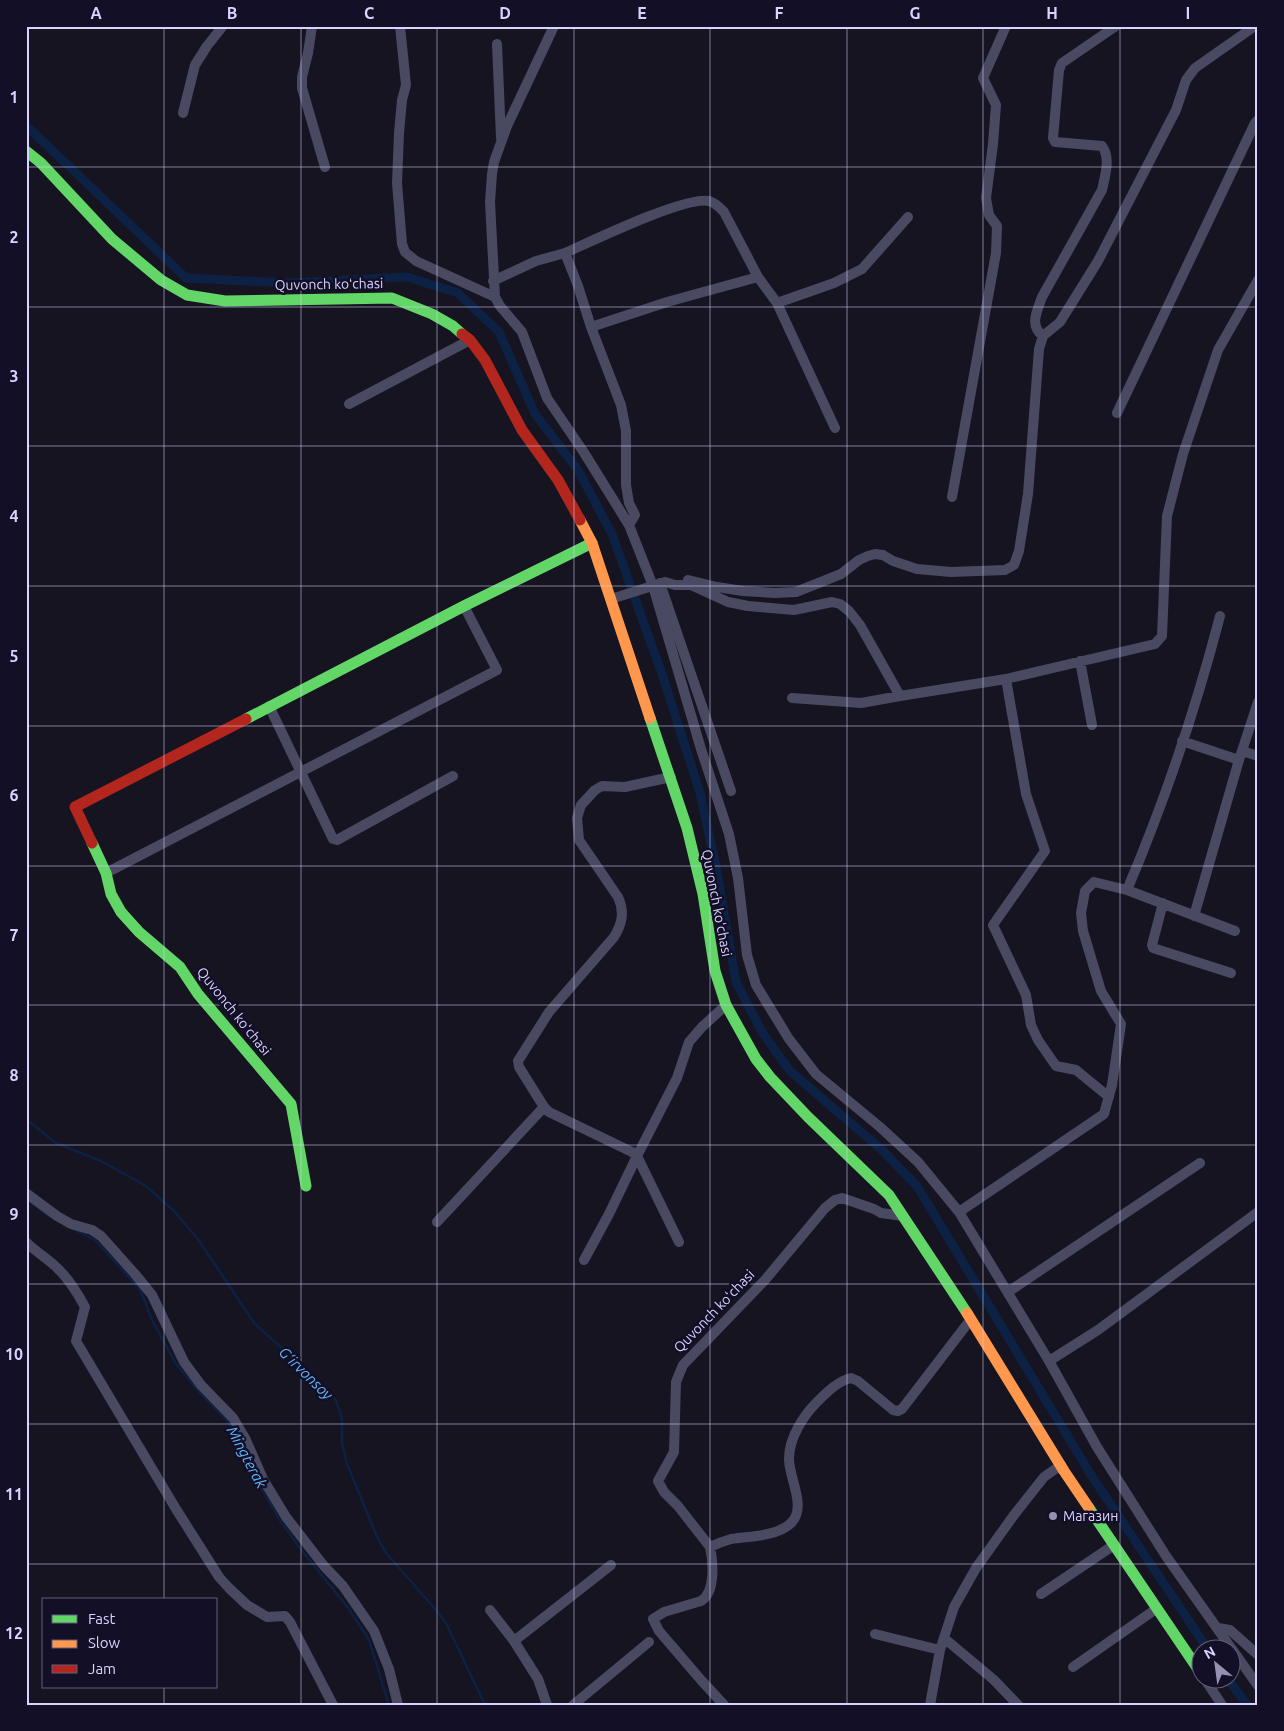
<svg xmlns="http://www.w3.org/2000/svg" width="1284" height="1731" viewBox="0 0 1284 1731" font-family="Ubuntu,sans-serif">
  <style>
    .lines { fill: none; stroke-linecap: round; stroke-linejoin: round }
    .stream { stroke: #0d2144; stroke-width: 2.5 }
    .canal { stroke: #0d2144; stroke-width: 9 }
    .street { stroke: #4a4962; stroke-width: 10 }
    .fast { stroke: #63d668; stroke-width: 11 }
    .slow { stroke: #ff974d; stroke-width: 11 }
    .jam { stroke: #b3261e; stroke-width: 11 }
    .grid { fill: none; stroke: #d9d4ff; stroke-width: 1; stroke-opacity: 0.55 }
    .poi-dot { fill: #9591b1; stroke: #130f26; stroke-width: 2 }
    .labels { text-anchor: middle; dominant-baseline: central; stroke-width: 5; stroke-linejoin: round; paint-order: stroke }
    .street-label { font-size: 14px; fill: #d9d4ff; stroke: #130f26 }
    .poi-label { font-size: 14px; fill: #d9d4ff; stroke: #130f26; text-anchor: start }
    .water-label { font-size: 15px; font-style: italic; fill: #62b6ff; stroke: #130f26 }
    .neatline { fill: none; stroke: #d9d4ff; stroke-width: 2 }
    .grid-label { font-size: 16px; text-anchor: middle; font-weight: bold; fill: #d9d4ff }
  </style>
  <rect width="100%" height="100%" fill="#161421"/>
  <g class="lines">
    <!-- stream -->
    <path class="stream" d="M26,1119l30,24 45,18 45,25 28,25 23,27 58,86 63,57 18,19 6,19v24l5,21 30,73 9,16 51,58 10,14 38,80
      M31,1203l24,17
      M73,1229l22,11 45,49 12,31 24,44 24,29 25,25 16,24 16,38 22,39 20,28 50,62 20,31 20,65"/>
    <!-- canal -->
    <path class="canal" d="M26,127l7,5 153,146 103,5 118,-6 51,16 41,39 36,82 43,56 34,64 51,143 37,116 16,74 20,115 26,50 28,39 92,79 35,36 174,289 116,173
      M1227,1678l20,27"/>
    <!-- street -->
    <path class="street" d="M312,26l-4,27 -6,24v11l23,79
      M400,26l6,59 -4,15 -3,33 -2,50 5,61 3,8 11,9 79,36
      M554,26l-47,100 -13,36 -2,12 -2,28 5,95 5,9 22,26 25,66 36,53 46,74 24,61 48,163 28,85 9,44 9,77 9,30 33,54 27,35 64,53 38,35 41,50 90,149 48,86 69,109 65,92
      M497,44l4,94
      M183,113l12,-48 12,-19 16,-20
      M565,253c27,-12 120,-57 144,-52 7,2 11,7 15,11l34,65
      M493,281l43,-20 29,-8 13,33 13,41 76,-25 91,-25 19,26 57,-20 28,-14 46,-52
      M777,303l58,125
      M591,327l30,78 5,26v54l3,18 6,12 -6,10
      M1043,336c-14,-10 -6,-25 -1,-39l60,-107c3,-14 9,-32 0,-44l-47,-4 -2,-4 6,-68 3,-7 54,-37
      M349,404l121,-64
      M1117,413l138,-290 3,-3
      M952,497l44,-244 1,-27 -8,-11 -3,-17 7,-54 3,-39 -13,-27 23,-52
      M688,580l29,7 26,4 32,2 21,-1 45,-18 18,-14 9,-4 7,-2 8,1 10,6 24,8 34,3 54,-2 9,-5 5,-14 9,-57 11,-145 4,-13 17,-14 38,-61 78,-151 10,-30 9,-12 60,-42
      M660,583l71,208
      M611,599l54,-17 10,3h16l37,17 20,4 46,4 38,-8 8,2 9,7 11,14 40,71 106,-17 149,-35 7,-8 5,-120 16,-62 35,-104 40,-70
      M1080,661l12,64
      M1006,679l20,115 19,57 -52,74 33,70 5,30 7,15 18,26 20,4 33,27
      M792,698l69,5 39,-7
      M269,706l64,133 4,1 116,-64
      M1182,741l57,19
      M1242,751l16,5
      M106,873l391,-203 -33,-64
      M1127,890c37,-87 69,-182 93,-274
      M1163,903l-11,42 1,3 78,25
      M1194,916l45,-156 19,-58
      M26,1193l31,23 14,8 21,6 9,6 34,38 17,21 32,67 17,23 32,33 12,20 18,41 23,38 38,49 19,20 31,45 15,38 9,36
      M959,1212l145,-98 8,-29 9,-61 -20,-33 -18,-60 -2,-18 4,-22 9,-9 33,8 108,41
      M437,1222l107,-115
      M26,1242c9,9 19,15 28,23 13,11 23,27 31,42l-9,34 100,168 43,68 10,11 18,17 20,12 18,-1 5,6 43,83
      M679,1242l-42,-86 40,-78 12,-36 13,-15 24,-22
      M584,1260l25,-46 28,-58 -5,-4 -83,-40 -5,-5 -25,-40 -1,-6 31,-49 65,-75c8,-13 11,-25 4,-40l-39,-57 -2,-22 4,-13 14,-15 7,-4 23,1 46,-10
      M1008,1292l192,-129
      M1049,1361l49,-31 160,-118
      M710,1547l-32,-41 -14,-14 -6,-11 16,-29 2,-70 7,-17 82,-85 60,-72 10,-8 7,-2 32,11 7,4 22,3
      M1041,1594l73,-49
      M490,1610l24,31
      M1218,1628l12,2 28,25
      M875,1634l65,16
      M944,1638l50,42 24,25
      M1232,1649l26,37
      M1073,1667l83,-58
      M1204,1678l18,27
      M547,1705l-9,-26 -24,-38 97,-76
      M573,1705l76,-63
      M724,1705l-23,-25 -42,-49 -6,-12 11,-7 37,-11c15,-9 12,-40 9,-54 6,-3 14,-6 21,-8 18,-3 44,-2 59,-15 18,-16 -1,-45 -1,-65 0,-21 14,-43 28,-57 10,-10 21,-21 34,-24l7,3 35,29 5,1 4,-2 69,-90
      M930,1705l10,-55 14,-43 22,-39 38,-53 30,-38 17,-12"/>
    <!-- fast -->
    <path class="fast" d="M26,151l15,12 71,76 49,41 26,15 38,6 167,-3 40,16 21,12 9,8
      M650,718l37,110 16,66 12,77 11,34 30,54 14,18 38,40 81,78 78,118
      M246,719l218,-113 128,-63
      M92,843l14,30 5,21 10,18 18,20 41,35 18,27 93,110 15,82
      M1089,1508l113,167"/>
    <!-- slow -->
    <path class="slow" d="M580,520l12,23 58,175
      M967,1313l97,158 25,37"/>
    <!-- jam -->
    <path class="jam" d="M462,334l8,6 15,20 37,70 36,50 22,40
      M92,843l-17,-36 171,-88"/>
  </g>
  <!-- grid -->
  <path class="grid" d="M164,26v1574M301,26v1679M437,26v1679M574,26v1679M710,26v1679M847,26v1679M983,26v1679M1120,26v1679M26,167h1232M26,307h1232M26,446h1232M26,586h1232M26,726h1232M26,866h1232M26,1005h1232M26,1145h1232M26,1284h1232M26,1424h1232M26,1564h1232M164,1687v18"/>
  <!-- markers -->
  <circle class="poi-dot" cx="1053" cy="1516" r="5"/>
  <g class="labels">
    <!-- street labels -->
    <g class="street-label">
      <text transform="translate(329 284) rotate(-1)">Quvonch koʻchasi</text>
      <text transform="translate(717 903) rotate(79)">Quvonch koʻchasi</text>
      <text transform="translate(234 1011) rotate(51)">Quvonch koʻchasi</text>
      <text transform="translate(714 1311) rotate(-46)">Quvonch koʻchasi</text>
    </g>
    <!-- poi labels -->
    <g class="poi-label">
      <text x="1063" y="1516">Магазин</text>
    </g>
    <!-- water labels -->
    <g class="water-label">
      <text transform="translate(306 1373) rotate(44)">G‘irvonsoy</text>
      <text transform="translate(247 1457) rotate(62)">Mingterak</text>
    </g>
  </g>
  <!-- border -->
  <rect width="1284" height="1731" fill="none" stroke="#130f26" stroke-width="55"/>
  <!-- legend -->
  <rect x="42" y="1598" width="175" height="90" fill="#130f26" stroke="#625e7d"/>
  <rect x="52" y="1615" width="25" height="8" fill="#63d668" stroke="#625e7d"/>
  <text x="88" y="1624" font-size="15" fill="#d9d4ff">Fast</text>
  <rect x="52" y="1640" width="25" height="8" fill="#ff974d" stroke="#625e7d"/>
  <text x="88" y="1648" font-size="15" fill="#d9d4ff">Slow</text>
  <rect x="52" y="1665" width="25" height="8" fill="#b3261e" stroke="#625e7d"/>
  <text x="88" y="1674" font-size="15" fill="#d9d4ff">Jam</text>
  <!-- north arrow -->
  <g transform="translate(1216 1664) rotate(331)"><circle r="24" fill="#130f26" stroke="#625e7d"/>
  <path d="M0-4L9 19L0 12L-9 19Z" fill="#9591b1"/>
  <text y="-8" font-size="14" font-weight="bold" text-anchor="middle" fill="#d9d4ff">N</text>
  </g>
  <rect x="28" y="28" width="1228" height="1676" class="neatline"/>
  <g class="grid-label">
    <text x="96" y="19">A</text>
    <text x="232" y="19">B</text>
    <text x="369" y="19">C</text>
    <text x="505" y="19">D</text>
    <text x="642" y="19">E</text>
    <text x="779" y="19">F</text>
    <text x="915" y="19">G</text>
    <text x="1052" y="19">H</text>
    <text x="1188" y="19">I</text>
    <text x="14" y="103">1</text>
    <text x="14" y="243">2</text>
    <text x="14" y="382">3</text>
    <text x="14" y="522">4</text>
    <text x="14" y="662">5</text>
    <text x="14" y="801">6</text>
    <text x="14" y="941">7</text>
    <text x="14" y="1081">8</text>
    <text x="14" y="1220">9</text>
    <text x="14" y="1360">10</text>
    <text x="14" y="1500">11</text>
    <text x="14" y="1639">12</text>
  </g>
</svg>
